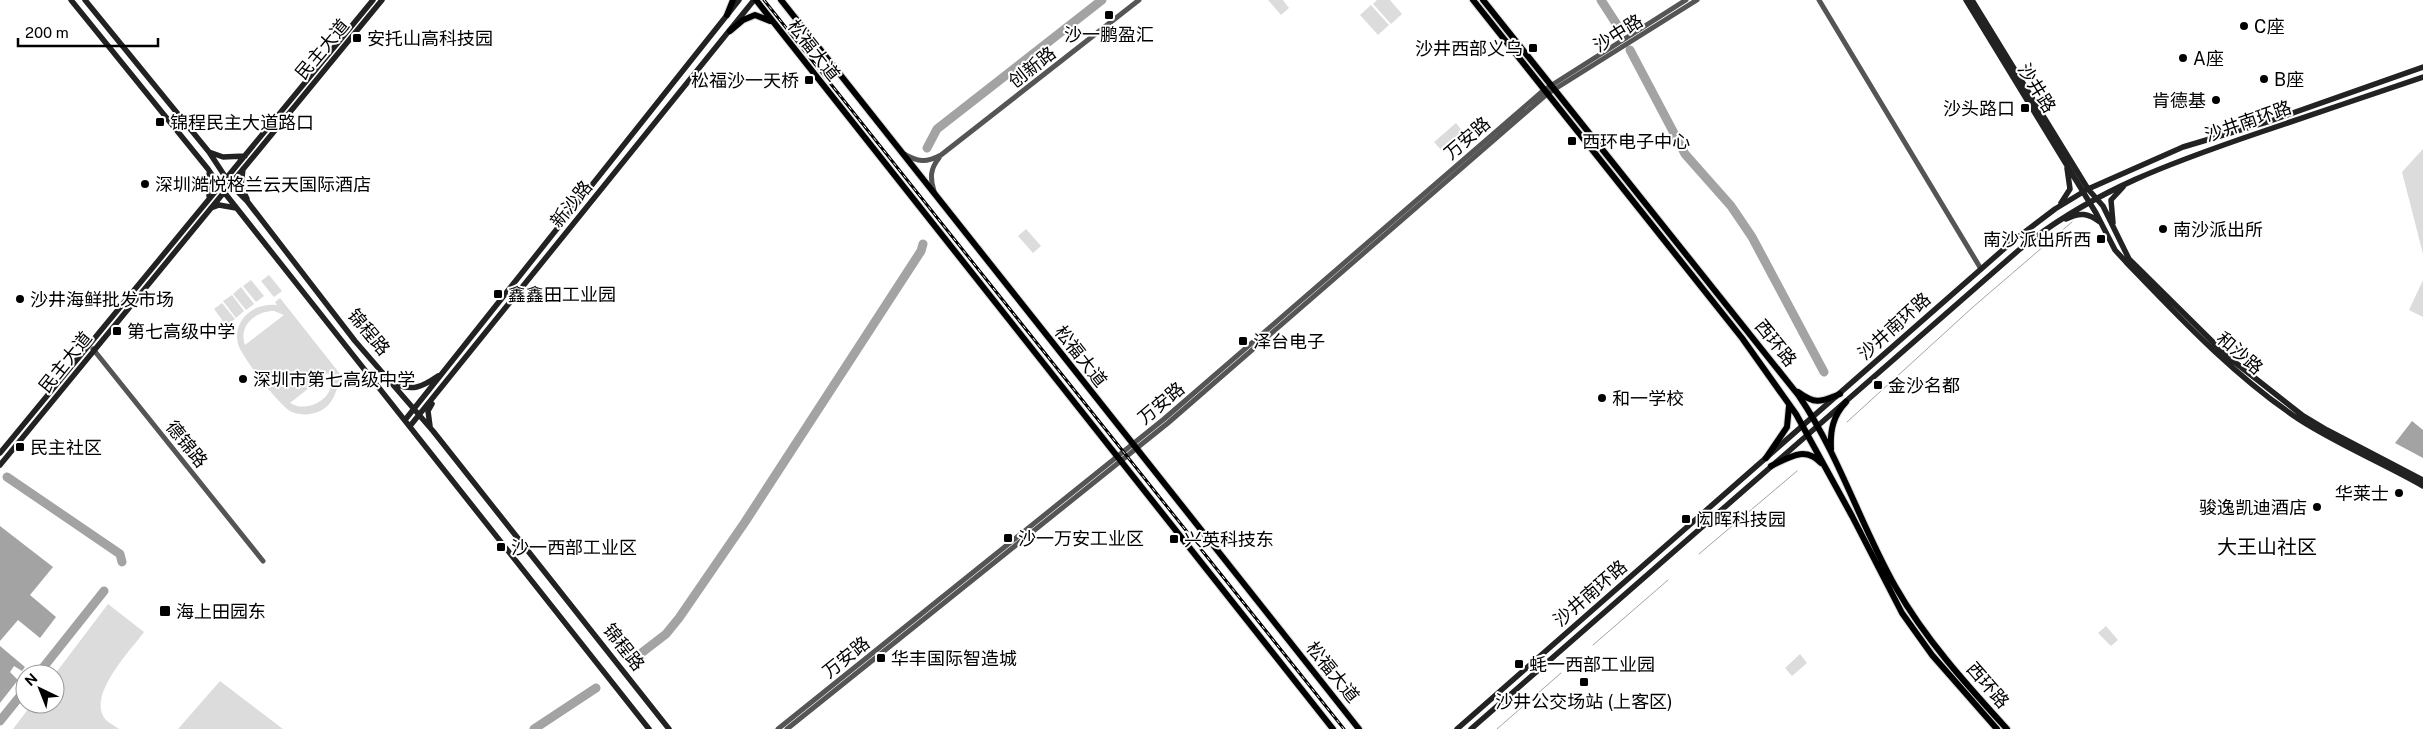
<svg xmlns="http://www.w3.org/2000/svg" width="2423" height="729" viewBox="0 0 2423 729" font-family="'Public Sans','Noto Sans SC',sans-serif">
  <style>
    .green { fill: #dcdcdc; fill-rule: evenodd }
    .water { fill: #a3a3a3 }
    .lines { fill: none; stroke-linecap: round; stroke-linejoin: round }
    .stream { stroke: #a3a3a3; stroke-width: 1 }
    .river { stroke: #a3a3a3; stroke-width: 9 }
    .primary-casing { stroke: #dbdbdb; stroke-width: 8 }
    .tertiary { stroke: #555; stroke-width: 5 }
    .secondary { stroke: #222; stroke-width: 5.5 }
    .primary { stroke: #000; stroke-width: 6 }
    .rail-casing { stroke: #000; stroke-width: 3 }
    .rail { stroke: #fff; stroke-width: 1; stroke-dasharray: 4; stroke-linecap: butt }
    .poi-dot { fill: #000; stroke: #fff; stroke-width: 2 }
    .labels { text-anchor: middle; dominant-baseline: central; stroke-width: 4; stroke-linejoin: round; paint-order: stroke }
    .poi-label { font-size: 18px; fill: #000; stroke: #fff; text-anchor: start }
    .street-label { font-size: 18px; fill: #000; stroke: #fff }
    .quarter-label { font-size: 20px; fill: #000; stroke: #fff }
  </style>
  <rect width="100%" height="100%" fill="#fff"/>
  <!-- green -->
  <path class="green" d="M1268,0h15l6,8 -8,7z
    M1377,0h13l12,14 -11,10 -18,-20z
    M1371,5l18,20 -11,10 -18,-20z
    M1456,123l8,10 -22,18 -8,-9z
    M2423,149v105l-21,-82z
    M1026,229l15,17 -8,7 -15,-17z
    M269,275l13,16 -8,6 -13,-16z
    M251,280l13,16 -8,6 -13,-16z
    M2423,280v37l-14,-7z
    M241,287l13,17 -8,6 -13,-16z
    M232,295l12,16 -8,7 -13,-17z
    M280,298l64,81 -5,4 -1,-2c-1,12 -6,23 -16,29 -9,5 -21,6 -30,2 -11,-4 -51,-56 -54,-68 -6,-24 16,-42 39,-39l-2,-3zM274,311l10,4 -39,30c-7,-20 11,-34 29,-34zM328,373c13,22 -19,42 -38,30z
    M222,303l13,16 -9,6 -12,-16z
    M108,604l36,28c-13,18 -59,65 -38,88 3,3 9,6 13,9h-106l19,-25h23v-30z
    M2106,626l12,14 -7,6 -13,-13z
    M1800,654l7,9 -15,13 -7,-8z
    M220,681l63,48h-105z"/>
  <!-- water -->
  <path class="water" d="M2412,421l11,9v28l-28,-15z
    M0,526l53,41 -23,28 26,22 -16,21 -22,-18 -18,21z
    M0,646l25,21 -3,4 -8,-5 -4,6 8,8 -18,23z"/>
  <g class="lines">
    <!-- stream -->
    <path class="stream" d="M1847,422l126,-115 99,-85
      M1699,554l98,-83
      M1593,645l75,-65
      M1497,729l64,-56"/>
    <!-- river -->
    <path class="river" d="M1601,0l20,31
      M1630,50l55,104 46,52 21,31 72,135
      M927,148l10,-19 165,-129
      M7,477l113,77 2,8
      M631,661l35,-27 13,-16 66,-96 176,-271 2,-7
      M38,674l66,-83
      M0,721l25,-31
      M534,729l62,-41"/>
    <defs>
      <path id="primary" d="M756,0l577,729
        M781,0l578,729
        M1473,0l269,338 54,76 56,102 50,97 30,42 65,74
        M1483,0l316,396c40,59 61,128 96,190 30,53 71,98 112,143
        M727,15l6,-15
        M730,31l13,-11 12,-5 15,6
        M1798,392c18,13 22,10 42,2
        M1831,449c-1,-19 2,-33 15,-47
        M1766,458l21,-31 2,-21
        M1771,466c19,-9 34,-20 50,-3"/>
    </defs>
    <!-- primary casing -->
    <use href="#primary" class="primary-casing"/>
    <!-- tertiary -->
    <path class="tertiary" d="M1819,0l162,269
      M904,154c14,8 22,9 37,1l198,-155
      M934,191c-4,-13 -4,-22 5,-33
      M93,349l170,212
      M778,729l386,-310 380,-329 142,-90
      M787,729l381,-306 379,-329 150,-94"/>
    <!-- secondary -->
    <path class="secondary" d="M71,0l137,169 12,18 429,542
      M85,0l124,152 21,32 17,17 108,140 78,90 236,298
      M1966,0l130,213 19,37 11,12c54,56 108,114 174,158 39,25 83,43 123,66
      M1972,0l116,189 15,17 26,53 98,97 75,59 25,15 96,50
      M209,152l14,5 22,-1
      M243,169l-2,17 6,13
      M209,196l2,-11 -2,-11
      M2061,203l9,-14 -3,-21
      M211,208l8,-3 17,3
      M2066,219c14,-7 22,-6 34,3
      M2113,223l-2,-23 12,-13
      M394,383c18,9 28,4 44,-7
      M405,420l334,-420
      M410,426l344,-426
      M430,426l-2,-15 4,-7
      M0,453l373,-453
      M0,465l382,-465
      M1457,729l556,-488 42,-32 33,-20 95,-42 87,-26 153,-54
      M1471,729l549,-480c73,-59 153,-87 241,-117 54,-18 108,-37 162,-55"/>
    <!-- primary -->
    <use href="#primary" class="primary"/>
    <defs>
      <path id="rail" d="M764,0l580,729"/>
    </defs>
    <!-- rail casing -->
    <use href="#rail" class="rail-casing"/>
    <!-- rail -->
    <use href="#rail" class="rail"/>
  </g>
  <!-- markers -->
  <g class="poi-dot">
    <rect x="1104" y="10" width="10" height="10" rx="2.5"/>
    <circle cx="2244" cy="26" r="5"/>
    <rect x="352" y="33" width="10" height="10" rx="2.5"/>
    <rect x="1528" y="43" width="10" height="10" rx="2.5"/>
    <circle cx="2183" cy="58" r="5"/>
    <circle cx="2264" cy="79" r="5"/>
    <rect x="804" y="75" width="10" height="10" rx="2.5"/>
    <circle cx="2216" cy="100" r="5"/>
    <rect x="2020" y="103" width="10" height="10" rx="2.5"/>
    <rect x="155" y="117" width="10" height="10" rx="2.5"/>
    <rect x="1567" y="136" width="10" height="10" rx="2.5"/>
    <circle cx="145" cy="184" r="5"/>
    <circle cx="2163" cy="229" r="5"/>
    <rect x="2096" y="234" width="10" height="10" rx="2.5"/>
    <rect x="493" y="289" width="10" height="10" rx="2.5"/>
    <circle cx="20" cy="299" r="5"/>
    <rect x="112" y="326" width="10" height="10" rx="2.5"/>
    <rect x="1238" y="336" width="10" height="10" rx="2.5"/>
    <circle cx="243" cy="379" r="5"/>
    <rect x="1873" y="380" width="10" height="10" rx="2.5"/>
    <circle cx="1602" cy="398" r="5"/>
    <rect x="15" y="442" width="10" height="10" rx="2.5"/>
    <circle cx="2399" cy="493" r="5"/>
    <circle cx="2317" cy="507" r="5"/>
    <rect x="1681" y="514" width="10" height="10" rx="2.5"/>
    <rect x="1003" y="533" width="10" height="10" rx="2.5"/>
    <rect x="1169" y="534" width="10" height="10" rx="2.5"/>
    <rect x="496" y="542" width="10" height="10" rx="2.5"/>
    <rect x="159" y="605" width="12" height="12" rx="2.5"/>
    <rect x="876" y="653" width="10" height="10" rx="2.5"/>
    <rect x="1514" y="659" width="10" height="10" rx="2.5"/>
    <rect x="1579" y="677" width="10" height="10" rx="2.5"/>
  </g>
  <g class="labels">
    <!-- poi labels -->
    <g class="poi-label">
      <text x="2254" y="26">C座</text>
      <text x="1109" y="34" text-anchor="middle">沙一鹏盈汇</text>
      <text x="367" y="38">安托山高科技园</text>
      <text x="1523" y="48" text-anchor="end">沙井西部义乌</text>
      <text x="2193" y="58">A座</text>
      <text x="2274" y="79">B座</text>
      <text x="799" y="80" text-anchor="end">松福沙一天桥</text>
      <text x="2206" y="100" text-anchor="end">肯德基</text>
      <text x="2015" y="108" text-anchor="end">沙头路口</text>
      <text x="170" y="122">锦程民主大道路口</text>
      <text x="1582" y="141">西环电子中心</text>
      <text x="155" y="184">深圳澔悦格兰云天国际酒店</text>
      <text x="2173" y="229">南沙派出所</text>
      <text x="2091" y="239" text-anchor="end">南沙派出所西</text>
      <text x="508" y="294">鑫鑫田工业园</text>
      <text x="30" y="299">沙井海鲜批发市场</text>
      <text x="127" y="331">第七高级中学</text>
      <text x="1253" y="341">泽台电子</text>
      <text x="253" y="379">深圳市第七高级中学</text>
      <text x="1888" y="385">金沙名都</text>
      <text x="1612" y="398">和一学校</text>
      <text x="30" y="447">民主社区</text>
      <text x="2389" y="493" text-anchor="end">华莱士</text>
      <text x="2307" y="507" text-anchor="end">骏逸凯迪酒店</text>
      <text x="1696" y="519">闳晖科技园</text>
      <text x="1018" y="538">沙一万安工业区</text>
      <text x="1184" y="539">兴英科技东</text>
      <text x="511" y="547">沙一西部工业区</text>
      <text x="176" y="611">海上田园东</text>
      <text x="891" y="658">华丰国际智造城</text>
      <text x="1529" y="664">蚝一西部工业园</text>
      <text x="1584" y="701" text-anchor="middle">沙井公交场站 (上客区)</text>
    </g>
    <!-- street labels -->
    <g class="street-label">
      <text transform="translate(1618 33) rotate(-32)">沙中路</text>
      <text transform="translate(322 49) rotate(-50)">民主大道</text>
      <text transform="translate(814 50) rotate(52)">松福大道</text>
      <text transform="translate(1032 67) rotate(-38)">创新路</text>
      <text transform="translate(2037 88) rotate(58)">沙井路</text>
      <text transform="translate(2248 121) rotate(-19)">沙井南环路</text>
      <text transform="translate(1467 138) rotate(-41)">万安路</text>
      <text transform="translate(571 204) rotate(-51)">新沙路</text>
      <text transform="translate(1894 326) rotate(-42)">沙井南环路</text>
      <text transform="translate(369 332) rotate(50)">锦程路</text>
      <text transform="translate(1776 343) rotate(51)">西环路</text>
      <text transform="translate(2240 353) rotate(41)">和沙路</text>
      <text transform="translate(1081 356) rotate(52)">松福大道</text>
      <text transform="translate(65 362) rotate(-51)">民主大道</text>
      <text transform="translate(1161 403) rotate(-40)">万安路</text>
      <text transform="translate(187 444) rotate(51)">德锦路</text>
      <text transform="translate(1590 593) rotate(-41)">沙井南环路</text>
      <text transform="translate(624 647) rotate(52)">锦程路</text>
      <text transform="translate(846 657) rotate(-39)">万安路</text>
      <text transform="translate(1333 672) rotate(51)">松福大道</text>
      <text transform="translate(1988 685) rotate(49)">西环路</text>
    </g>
    <!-- quarter labels -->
    <g class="quarter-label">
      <text x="2267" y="547">大王山社区</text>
    </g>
  </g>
  <!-- north arrow -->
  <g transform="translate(40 689) rotate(317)"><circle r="24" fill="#ffffff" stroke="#999999"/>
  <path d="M0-4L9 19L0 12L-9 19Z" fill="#000000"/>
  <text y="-8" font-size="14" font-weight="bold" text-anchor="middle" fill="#000000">N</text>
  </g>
  <!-- scale -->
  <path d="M18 38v8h140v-8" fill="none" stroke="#000000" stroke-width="2.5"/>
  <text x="25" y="38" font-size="15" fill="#000000" stroke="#ffffff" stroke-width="4" paint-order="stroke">200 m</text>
</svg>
